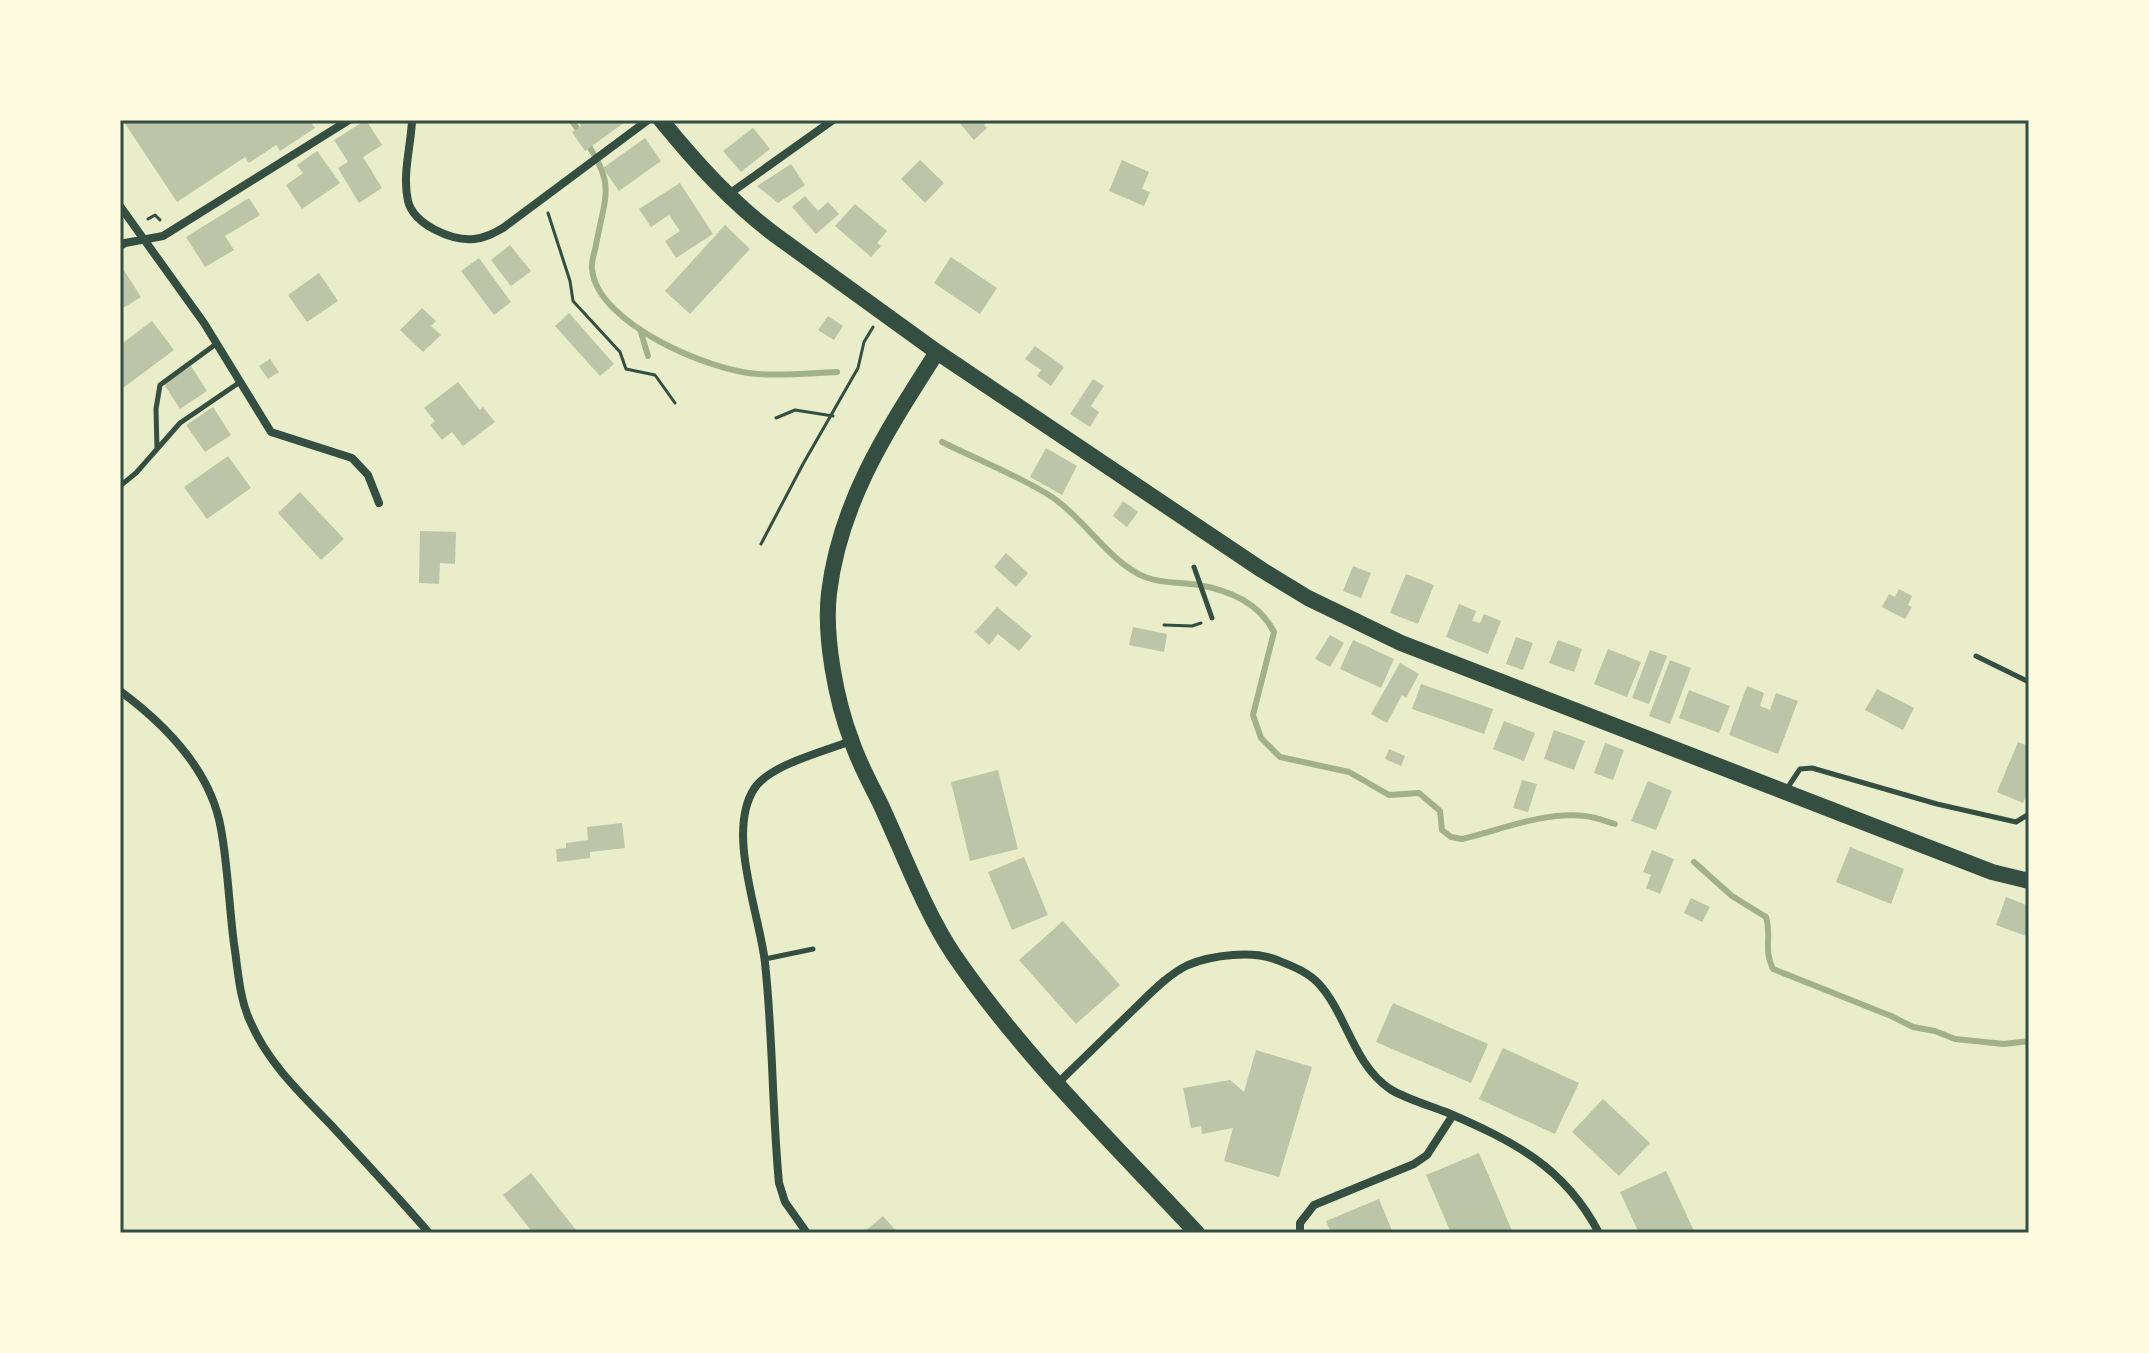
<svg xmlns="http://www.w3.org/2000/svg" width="2149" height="1353" viewBox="0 0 2149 1353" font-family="'PT Sans',sans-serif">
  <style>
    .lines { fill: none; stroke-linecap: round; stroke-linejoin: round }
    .stream { stroke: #a3b18a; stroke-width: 6 }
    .building { fill: #bcc5a7 }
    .path { stroke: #344e41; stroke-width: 3 }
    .service { stroke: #344e41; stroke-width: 5 }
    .minor { stroke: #344e41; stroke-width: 8 }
    .secondary { stroke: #344e41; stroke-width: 16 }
    .neatline { fill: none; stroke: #344e41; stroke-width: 3 }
  </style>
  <rect width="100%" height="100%" fill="#e9edc9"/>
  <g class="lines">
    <!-- stream -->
    <path class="stream" d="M571,120l9,12
      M586,142c30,43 19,54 10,103 -1,7 -5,16 -4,24 5,55 118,102 166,105 26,2 53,-1 79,-2
      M640,329l8,27
      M942,442c34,17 80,35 110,55 33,22 58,66 93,80 18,7 36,5 54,8 32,6 60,18 75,47l-21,83 8,23 19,19 69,15 40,23 30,-2 21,18 2,19 9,7 11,2c38,-9 83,-28 123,-23 10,1 20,5 30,8
      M1694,862l38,34 34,21c6,21 -3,32 7,52l118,47 22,11 22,4 20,8 49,5 25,-3"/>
  </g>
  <!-- building -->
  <path class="building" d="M127,120h191l-6,4 3,4 -35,23 -4,-6 -27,18 -4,-6 -68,45 -53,-80z
    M366,120l16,25 -19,12 19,31 -23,15 -21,-35 10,-6 -14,-22z
    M577,120h51l-43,31 -13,-19 9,-6z
    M957,120h33l-6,5 3,3 -13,12z
    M753,128l17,21 -29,23 -18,-21z
    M645,138l16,23 -42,30 -16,-23z
    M317,151l23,32 -38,26 -16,-24 17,-12 -6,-8z
    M920,160l24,23 -19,20 -24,-24z
    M1122,160l27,12 -7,17 8,3 -6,14 -35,-15z
    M791,164l14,21 -27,18 -21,-17z
    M680,183l33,51 -37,24 -11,-17 15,-10 -11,-16 -18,12 -12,-18z
    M805,196l13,15 10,-9 11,12 -23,20 -24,-27z
    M249,198l11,17 -35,21 9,14 -29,17 -19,-30z
    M855,204l32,27 -10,12 4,3 -10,11 -36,-31z
    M725,225l25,24 -60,65 -25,-23z
    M510,245l21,26 -20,15 -20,-26z
    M951,257l46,31 -17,26 -46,-31z
    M479,258l32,44 -17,13 -33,-44z
    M120,264l21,33 -21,13z
    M319,273l19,28 -31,21 -19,-27z
    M422,308l14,13 -5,5 10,9 -18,17 -23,-22z
    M569,313l45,51 -14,12 -45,-50z
    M828,316l15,10 -9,14 -16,-10z
    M152,321l22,29 -51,38 -3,-4v-39z
    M1035,346l29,21 -13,19 -14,-10 4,-6 -16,-11z
    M270,359l9,13 -11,7 -9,-13z
    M191,366l16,25 -27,18 -16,-25z
    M1093,379l11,7 -13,20 8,6 -9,15 -20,-13z
    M458,382l22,28 3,-3 12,15 -32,24 -11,-14 -10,8 -12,-15 5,-4 -11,-13z
    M213,407l18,28 -26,17 -19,-27z
    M1046,448l31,18 -15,29 -32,-18z
    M228,456l23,32 -44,31 -23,-32z
    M300,492l44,47 -23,21 -43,-47z
    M1123,501l15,11 -11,15 -14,-11z
    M420,531l36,1 -1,32 -15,-1 -1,21 -20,-1z
    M1006,553l22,20 -12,14 -22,-20z
    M1353,566l18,7 -10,25 -18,-7z
    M1406,574l28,11 -16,39 -28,-11z
    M1899,589l13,7 -4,9 4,2 -7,12 -23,-12 7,-13 6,3z
    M1459,604l17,7 -4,10 8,2 4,-9 17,7 -13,33 -42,-17z
    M997,607l35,29 -13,15 -21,-17 -9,11 -14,-13z
    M1133,627l34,7 -3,18 -35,-7z
    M1330,635l14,8 -14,24 -15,-8z
    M1516,637l17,6 -10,27 -17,-6z
    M1353,640l41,19 -13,29 -41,-19z
    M1558,640l24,9 -8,23 -25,-9z
    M1608,649l33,13 -14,35 -33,-13z
    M1650,650l17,6 -18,48 -17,-6z
    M1670,660l21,8 -21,56 -21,-8z
    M1400,663l19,11 -13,24 -4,-3 -15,28 -16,-9z
    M1421,684l72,25 -9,25 -72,-25z
    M1747,686l17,7 -4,13 10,4 6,-17 22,8 -20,53 -49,-19z
    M1877,689l37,19 -11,22 -38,-20z
    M1689,690l41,16 -11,27 -40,-15z
    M1504,721l31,12 -11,28 -31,-12z
    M1554,730l31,11 -11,29 -30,-11z
    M2018,742l11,4v43l-6,14 -26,-11z
    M1605,743l19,7 -11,30 -19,-7z
    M1389,749l16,7 -4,10 -16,-7z
    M998,770l20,79 -48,12 -19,-79z
    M1522,780l15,4 -9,28 -15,-4z
    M1648,781l24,10 -16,39 -25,-9z
    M622,823l3,25 -35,4v6l-33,4 -1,-13 10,-1v-5l22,-3 -1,-13z
    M1850,847l54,22 -13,35 -55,-22z
    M1652,850l22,9 -14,35 -14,-6 5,-13 -8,-3z
    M1024,857l24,58 -36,15 -24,-58z
    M2006,897l23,9v23l-3,7 -30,-11z
    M1691,898l19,9 -8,15 -18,-9z
    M1063,921l57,64 -44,39 -57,-64z
    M1393,1003l95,41 -17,39 -95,-41z
    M1503,1048l76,35 -24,51 -76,-35z
    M1256,1050l56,17 -33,110 -55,-16 9,-33 -31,6 -1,-8 -10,2 -8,-40 47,-8 14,12z
    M1603,1099l47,44 -31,33 -47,-44z
    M1479,1153l34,80h-62l-25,-58z
    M1666,1171l29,62h-56l-19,-41z
    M531,1173l45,57 3,3h-46l-30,-38z
    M1379,1199l14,34h-62l-5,-12z
    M883,1216l15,17h-35z"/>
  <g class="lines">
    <!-- path -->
    <path class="path" d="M449,120h10
      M548,213l22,68 3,20 47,51 6,17 29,6 20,28
      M148,219l7,-4 5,5
      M776,418l19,-8 38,6
      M761,544l42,-80 55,-96 6,-26 9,-15
      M1164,625l28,1 9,-3"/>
    <!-- service -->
    <path class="service" d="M157,449l-1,-40 4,-24 56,-41
      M120,486l16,-13 44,-50 60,-41
      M1194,567l18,51
      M1976,656l53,26
      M1786,790l14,-21 12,-1 125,36 79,18 13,-8
      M765,959l48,-10"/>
    <!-- minor -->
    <path class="minor" d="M412,120c-1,27 -10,54 -4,81 6,24 44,40 66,38 11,-1 20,-6 29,-11l145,-108
      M729,194l104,-74
      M120,206l84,117 67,109 81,26 16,17 11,28
      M120,246l5,-3 38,-7 186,-116
      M120,691c46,34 91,79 101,138 7,38 8,77 13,115 4,25 5,53 16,77 18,42 50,72 81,104 33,36 66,71 98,108
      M1058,1083c25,-24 49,-48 74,-72 17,-16 35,-36 56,-46 24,-10 65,-15 89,-5 15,6 31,12 42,24 28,31 34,80 71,105 16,10 38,16 56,23 67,29 118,54 153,121
      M807,1233l-22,-31 -6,-19c-7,-73 -6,-147 -14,-220 -5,-48 -39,-130 -11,-174 15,-24 71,-38 97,-48
      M1300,1233v-10l14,-18 100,-41 13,-9 26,-40"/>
    <!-- secondary -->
    <path class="secondary" d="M661,120c35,43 72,84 117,117l159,115 325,218 46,28 93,45 591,229 37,9
      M937,352c-49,77 -97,149 -108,241 -5,44 7,108 23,149 7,21 18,41 28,61 22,47 45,109 74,152 69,101 160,189 243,278"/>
  </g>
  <!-- border -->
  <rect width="2149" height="1353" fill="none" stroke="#fefae0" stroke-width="244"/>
  <rect x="122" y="122" width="1905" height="1109" class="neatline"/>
</svg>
